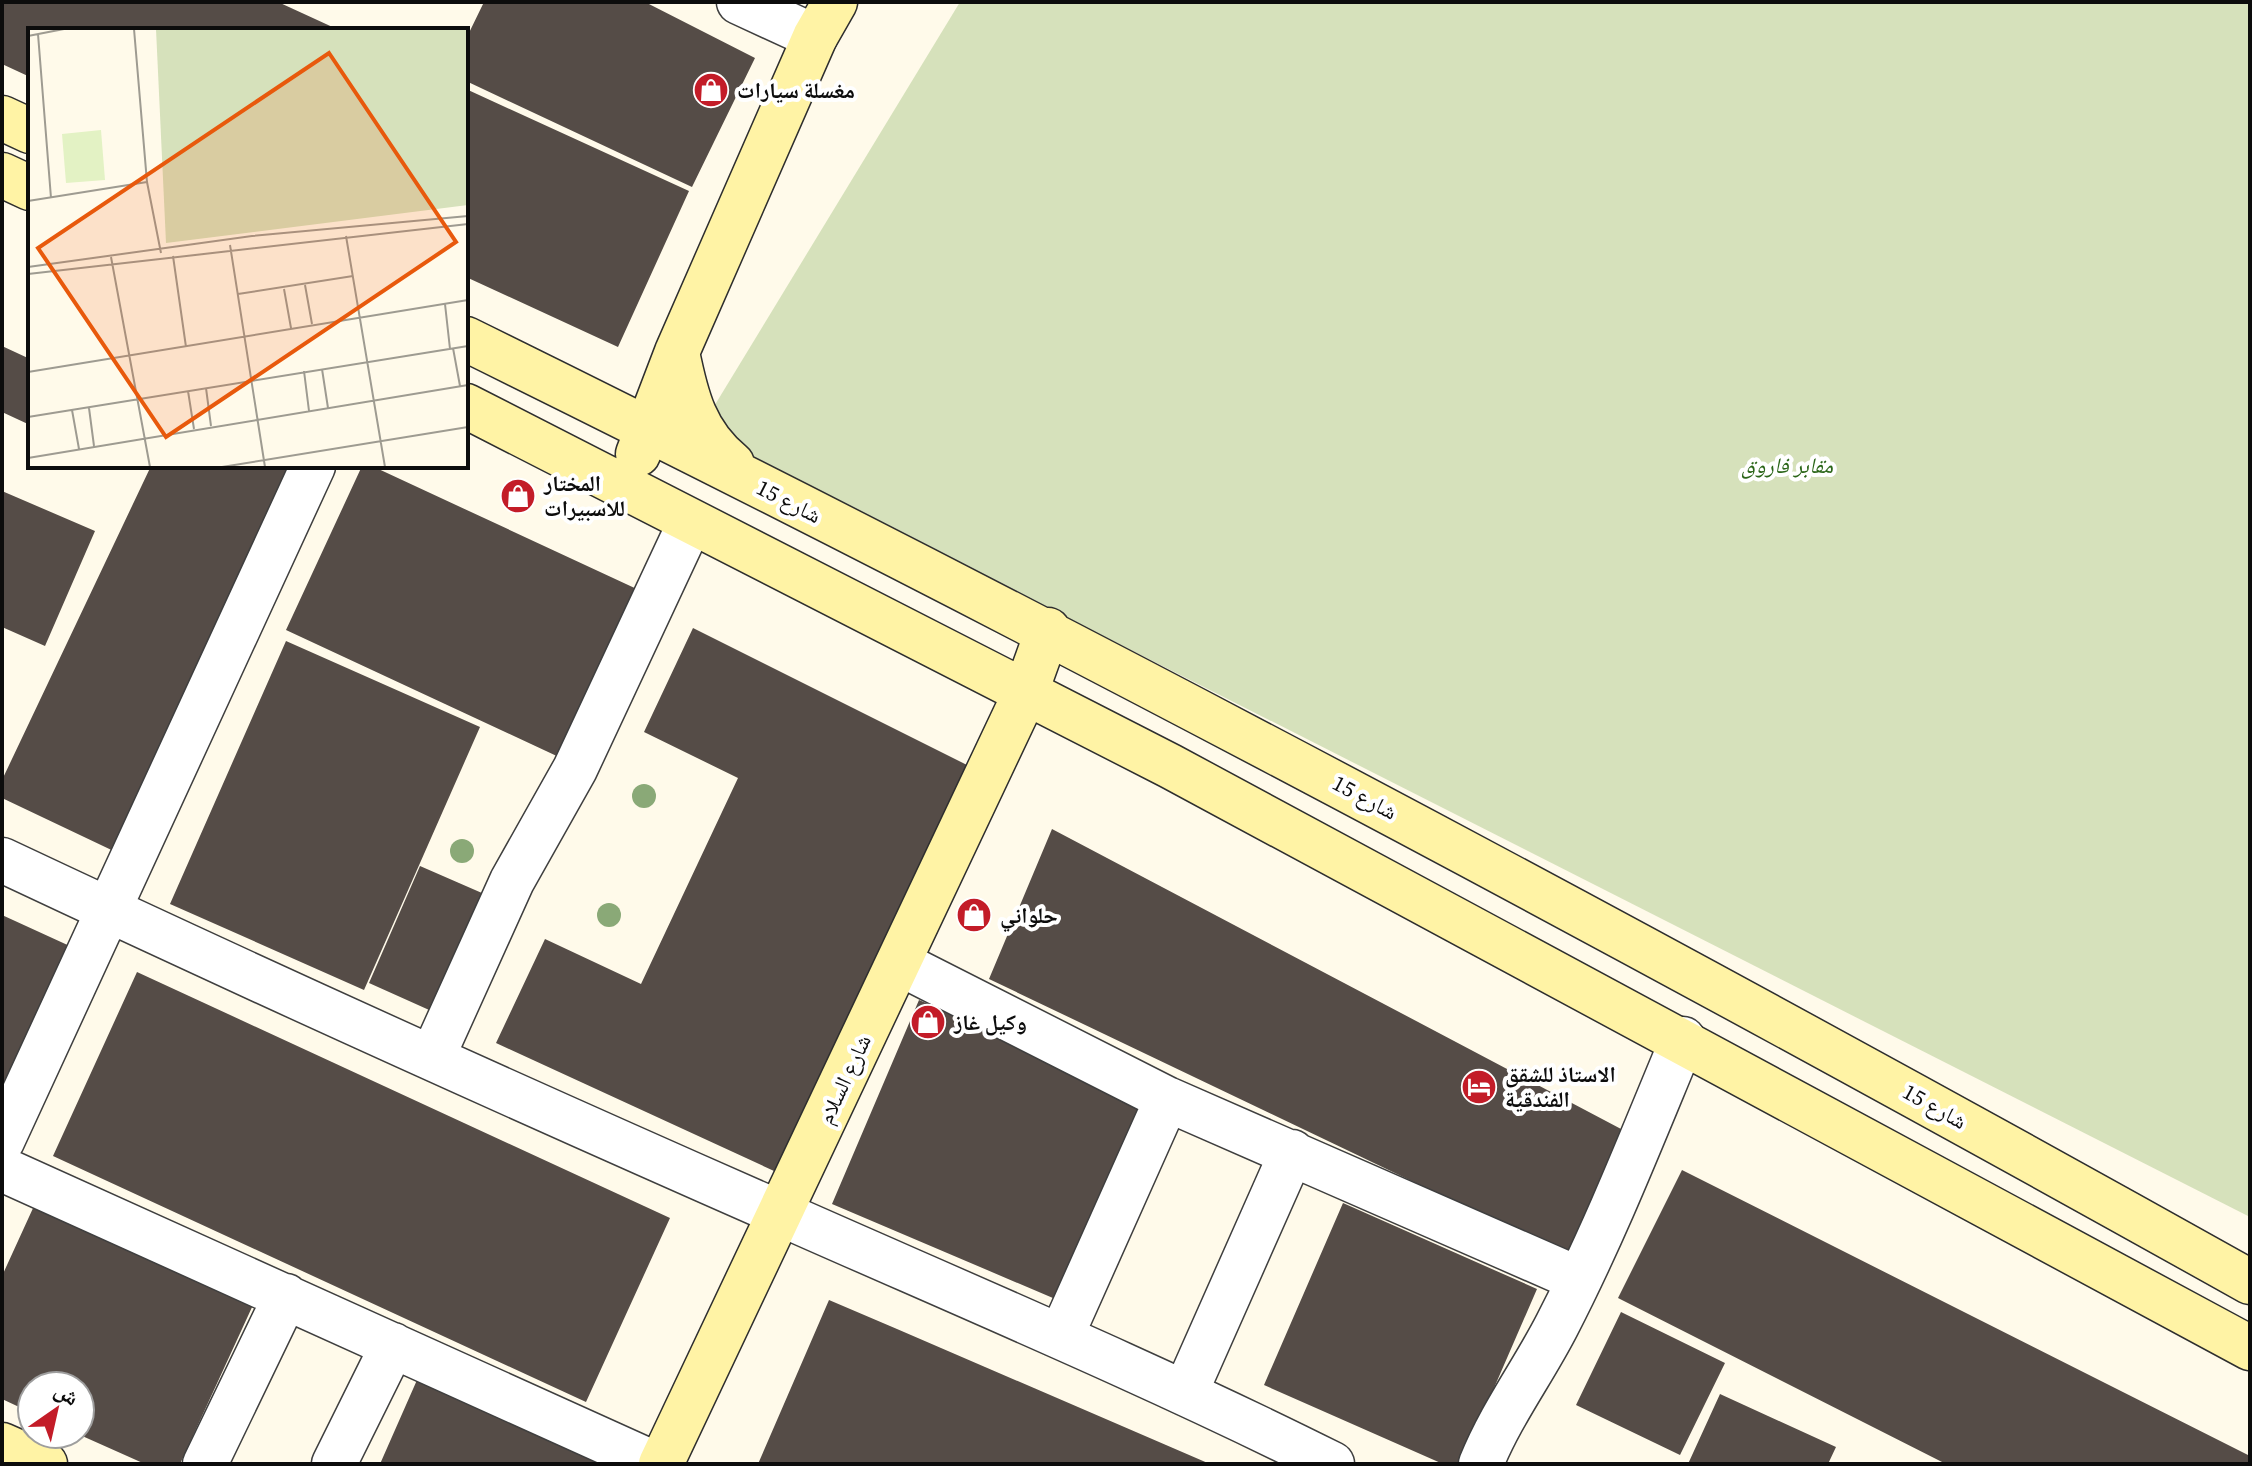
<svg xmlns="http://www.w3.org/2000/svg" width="2252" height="1466" viewBox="0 0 2252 1466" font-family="'Source Serif 4','Noto Naskh Arabic',serif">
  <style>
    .cemetery { fill: #d6e1bb }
    .building { fill: #554c47 }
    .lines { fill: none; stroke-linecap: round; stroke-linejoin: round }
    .street-casing { stroke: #3f3f3f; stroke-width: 47 }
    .secondary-casing { stroke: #2e2e2e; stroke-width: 47 }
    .street { stroke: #fff; stroke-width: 44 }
    .secondary { stroke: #fff3a5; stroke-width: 44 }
    .tree { fill: #8aa977 }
    .labels { text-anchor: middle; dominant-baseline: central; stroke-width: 8; stroke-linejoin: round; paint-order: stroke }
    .poi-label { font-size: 22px; font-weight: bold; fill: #0c0c0c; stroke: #fff; text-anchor: start }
    .park-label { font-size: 22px; font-style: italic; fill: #2b6619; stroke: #fff }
    .street-label { font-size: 22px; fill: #0c0c0c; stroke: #fff }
    .inset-road { fill: none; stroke: #9e9b91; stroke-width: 2 }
    .view { fill: #e8590c; fill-opacity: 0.15; stroke: #e8590c; stroke-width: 4 }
    .inset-edge { fill: none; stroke: #0c0c0c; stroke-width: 4 }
  </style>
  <rect width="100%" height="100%" fill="#fffaea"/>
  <!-- cemetery -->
  <path class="cemetery" d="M960,2h1290v1215l-1551,-786z"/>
  <!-- building -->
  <path class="building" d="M2,2h276l61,28h-309v47l-28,-13z
    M484,2h161l110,56 -63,129 -226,-106v-42z
    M466,89l223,102 -71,156 -152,-70z
    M2,346l28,13v66l-28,-13z
    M151,466h156l-185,389 -120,-57v-18z
    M362,466h10l282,131 -78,168 -290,-135z
    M2,491l93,40 -50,115 -43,-19z
    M693,628l280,140 -188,408 -289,-133 49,-104 96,45 97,-206 -94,-46z
    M286,641l194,86 -116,263 -194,-86z
    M1052,829l588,310 -59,123 -592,-283z
    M420,866l78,34 -51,118 -78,-35z
    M2,915l83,38 -83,179z
    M137,972l533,246 -84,184 -533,-246z
    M919,1000l234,100 -86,204 -235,-100z
    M1682,1170l568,286v8h-304l-328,-166z
    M1343,1203l194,86 -76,175h-18l-179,-79z
    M34,1206l219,99 -73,159h-35l-65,-29v-49h-48v27l-30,-14v-123z
    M829,1300l68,29 313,135h-452z
    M1621,1312l104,51 -45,92 -104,-50z
    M417,1380l186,84h-223z
    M1720,1394l116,53 -8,17h-140z"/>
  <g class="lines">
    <defs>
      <path id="street" d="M739,2l76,35
        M2,860c257,121 516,238 775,352 187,83 373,161 555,252
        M899,963l268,136 411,180
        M432,1058l80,-177 63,-112 115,-246
        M2,1141l311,-675
        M2,1169l653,295
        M1062,1334l105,-235
        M1186,1391l106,-239
        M205,1464l81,-168
        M334,1464l59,-119
        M1481,1464c20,-50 52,-92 76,-139 48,-93 86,-190 126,-286"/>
      <path id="secondary" d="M2,118l28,13
        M2,175l28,13
        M466,339c604,297 1197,615 1784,943
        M677,352c9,45 18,82 55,112
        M466,406l704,360 1080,582
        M638,454l39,-102 138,-315 20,-35
        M2,1445l43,19
        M661,1464l364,-770 23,-64"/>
    </defs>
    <!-- street casing -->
    <use href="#street" class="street-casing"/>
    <!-- secondary casing -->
    <use href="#secondary" class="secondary-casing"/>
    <!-- street -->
    <use href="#street" class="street"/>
    <!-- secondary -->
    <use href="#secondary" class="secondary"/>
  </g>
  <!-- trees -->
  <g class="tree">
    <circle cx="644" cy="796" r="12"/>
    <circle cx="462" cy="851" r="12"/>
    <circle cx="609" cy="915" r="12"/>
  </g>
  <!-- icons -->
  <defs>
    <symbol id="shop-disc" viewBox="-11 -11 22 22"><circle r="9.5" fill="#c31c28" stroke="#fff"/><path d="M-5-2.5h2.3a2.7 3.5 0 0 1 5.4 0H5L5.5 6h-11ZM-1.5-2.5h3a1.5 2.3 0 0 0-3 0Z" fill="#fff"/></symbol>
    <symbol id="hotel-disc" viewBox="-11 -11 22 22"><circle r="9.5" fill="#c31c28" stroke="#fff"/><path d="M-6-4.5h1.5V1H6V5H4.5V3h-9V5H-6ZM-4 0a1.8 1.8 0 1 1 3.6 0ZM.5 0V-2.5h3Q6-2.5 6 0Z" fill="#fff"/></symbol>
  </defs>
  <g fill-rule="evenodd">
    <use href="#shop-disc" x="691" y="70" width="40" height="40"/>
    <use href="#shop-disc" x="498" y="476" width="40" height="40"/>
    <use href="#shop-disc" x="954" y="895" width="40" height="40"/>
    <use href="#shop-disc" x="908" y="1002" width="40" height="40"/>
    <use href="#hotel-disc" x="1459" y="1067" width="40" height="40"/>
  </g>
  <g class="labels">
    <!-- poi labels -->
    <g class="poi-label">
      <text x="737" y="90">مغسلة سيارات</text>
      <text x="544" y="483">المختار<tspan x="544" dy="25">للاسبيرات</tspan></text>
      <text x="1000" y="915">حلواني</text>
      <text x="954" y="1022">وكيل غاز</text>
      <text x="1505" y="1074">الاستاذ للشقق<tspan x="1505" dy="25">الفندقية</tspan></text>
    </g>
    <!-- park labels -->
    <g class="park-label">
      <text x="1787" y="465">مقابر فاروق</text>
    </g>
    <!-- street labels -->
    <g class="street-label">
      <text transform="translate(789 501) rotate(27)">شارع 15</text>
      <text transform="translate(1365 797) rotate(28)">شارع 15</text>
      <text transform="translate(844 1079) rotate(-65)">شارع السلام</text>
      <text transform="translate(1935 1106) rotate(29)">شارع 15</text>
    </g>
  </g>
  <!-- overview -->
  <g transform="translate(28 28)">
    <rect width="440" height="440" fill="#fffaea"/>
    <path d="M128,1h312v176l-302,38z" fill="#d6e1bb"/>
    <path d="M73,102l4,50 -39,3 -4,-49z" fill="#e3f2c4"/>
    <path class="inset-road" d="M106,1l13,153 14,71M10,6l13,164M0,8l36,-7M0,173l119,-19M318,208l39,231M202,217l35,222M145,228l13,91M83,229l39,210M0,239l224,-31 216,-20M0,246l440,-50M277,257l7,39M256,261l7,39M210,266l115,-18M417,276l5,45M425,320l7,38M294,341l6,39M276,343l5,40M0,344l440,-72M178,360l5,38M160,363l6,38M61,380l5,38M44,382l7,39M0,389l440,-71M0,430l440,-73M194,439l246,-40"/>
    <path class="view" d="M301,25l127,189 -290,195 -128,-189z"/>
    <rect width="440" height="440" class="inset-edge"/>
  </g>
  <!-- border -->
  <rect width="2252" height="1466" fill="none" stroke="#0c0c0c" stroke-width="8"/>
  <!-- north arrow -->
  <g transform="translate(56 1410) rotate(34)"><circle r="38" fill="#ffffff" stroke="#9e9e9e" stroke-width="2"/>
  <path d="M0-6L14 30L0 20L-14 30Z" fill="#c31c28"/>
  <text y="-12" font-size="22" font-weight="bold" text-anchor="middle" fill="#0c0c0c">ش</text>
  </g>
</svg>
